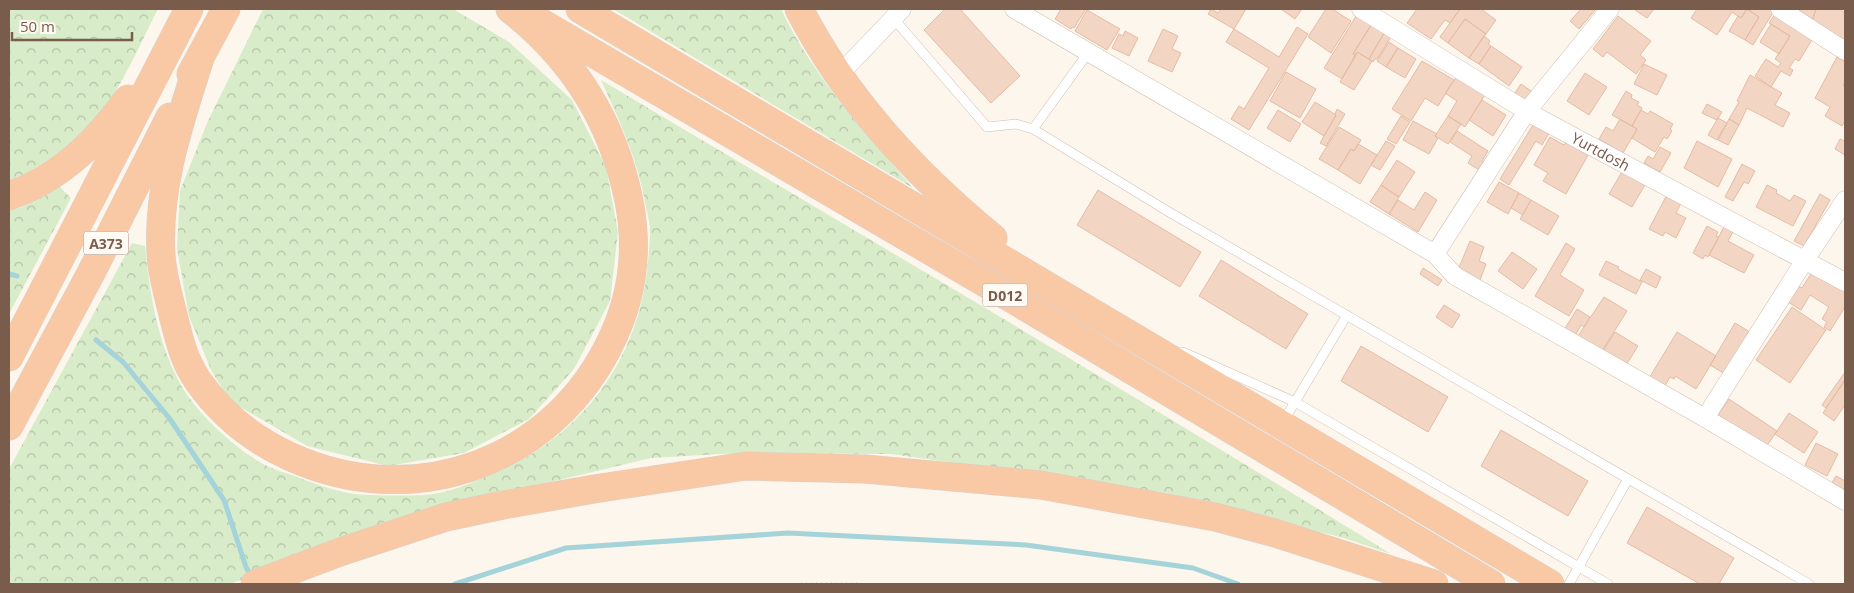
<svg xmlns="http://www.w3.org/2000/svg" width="1854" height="593" viewBox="0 0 1854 593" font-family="'Open Sans',sans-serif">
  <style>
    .forest { fill: url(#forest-crowns) }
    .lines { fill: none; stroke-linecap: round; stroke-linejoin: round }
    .stream { stroke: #a5d3da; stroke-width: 5 }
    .building { fill: #f3d5c3; stroke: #e6bba3 }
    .service-casing { stroke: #d1beb0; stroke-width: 10 }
    .minor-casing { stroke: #d1beb0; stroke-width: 19 }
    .trunk-casing { stroke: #dad1cd; stroke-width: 29 }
    .path { stroke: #d9b8a5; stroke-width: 3; stroke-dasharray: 1 4; stroke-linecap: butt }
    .service { stroke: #fff; stroke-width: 9 }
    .minor { stroke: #fff; stroke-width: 18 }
    .trunk { stroke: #f9c8a4; stroke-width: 28 }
    .labels { text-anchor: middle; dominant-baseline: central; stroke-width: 4; stroke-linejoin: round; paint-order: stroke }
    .shield { fill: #fffaf3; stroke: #a28b7f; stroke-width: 1 }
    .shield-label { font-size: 14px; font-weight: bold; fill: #7a5c4d }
    .street-label { font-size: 15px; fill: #7a5c4d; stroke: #fffaf3 }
  </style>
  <defs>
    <pattern id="forest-crowns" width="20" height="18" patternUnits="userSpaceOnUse" patternTransform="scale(1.25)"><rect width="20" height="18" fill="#d8ecc9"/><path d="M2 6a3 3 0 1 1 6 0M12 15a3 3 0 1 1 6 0" fill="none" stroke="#b4c2a5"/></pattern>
  </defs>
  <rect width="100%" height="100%" fill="#fdf6ec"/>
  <!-- forest -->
  <path class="forest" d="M9,9h149c-19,37 -36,78 -62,111 -19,25 -59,48 -87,62z
    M263,9h190l56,33 63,58 34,67 12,65 -8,69 -36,68 -45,50 -65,34 -76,13 -81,-20 -77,-45 -19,-31 -22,-54 -12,-67 3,-58 27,-68z
    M613,9h168c32,68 84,123 132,179z
    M601,80c264,157 529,312 790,474l-47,-16 -179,-45 -274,-39 -153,-1 -87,5 -205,49 -198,70 -18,7h-221v-115l123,-226 13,3c5,49 12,95 36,139 16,29 56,65 84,80 8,4 18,7 27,10 18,7 37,14 56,18 18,3 59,3 77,2 22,-2 45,-11 65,-20 92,-37 150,-116 158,-214 1,-10 2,-20 2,-29 0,-8 -2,-17 -4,-24 -7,-46 -26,-86 -45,-128z
    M59,186l12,12 -62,116v-103l13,-4z"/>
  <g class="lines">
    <!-- stream -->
    <path class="stream" d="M9,274l8,2
      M96,340l27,22 47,57 54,81 22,67 5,9
      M455,584l111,-36 222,-15 238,12 167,23 45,16"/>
  </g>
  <!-- building -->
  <path class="building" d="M945,9h15l60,67 -29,27 -67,-73z
    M1061,9h25l-12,19 -2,-1 -1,2 -16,-10z
    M1211,9l7,4 3,-4h25l-12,20 -26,-15z
    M1281,9h21l-7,10z
    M1326,9h6l19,12 -20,32 -23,-16z
    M1417,9h43l-10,14 -5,-3 -14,19 -24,-16z
    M1460,9h21l15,11 -10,14 -21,-15 -17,24 -8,-6z
    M1581,9h15l-17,20 -9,-8z
    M1636,9h18l-7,9 -12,-8z
    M1697,9h50l-6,9 -9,-6 -15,23 -26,-17z
    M1747,9h22l5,2 -21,34 -8,-5 14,-23z
    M1747,9l12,8 -14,23 -16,-9 9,-15 3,2z
    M1789,9h27l-5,15z
    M1816,9h24l5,4v35l-34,-24z
    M1087,10l33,19 -13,21 -32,-19z
    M1358,13l15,9 -20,32 3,1 -14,24 -18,-11z
    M1775,14l38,24 -14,23 -4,-2 -6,9 4,2 -3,6 -9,-5 -10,16 -16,-11 11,-17 12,8 3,-4 -6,-4 15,-23 -21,-13z
    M1618,16l33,25 -11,14 6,5 -10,14 -29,-22 -4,5 -10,-8z
    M1465,19l21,15 -17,24 -21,-15z
    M1373,22l13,8 -17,29 -12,-7 -1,3 -3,-1z
    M1771,24l19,12 -11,18 -19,-12z
    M1297,27l11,7 -59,96 -18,-11 8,-13 5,3 25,-41 -43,-26 8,-13 45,28z
    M1163,29l15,7 -6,13 9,4 -9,19 -24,-11z
    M1125,31l13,7 -9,18 -17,-8 7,-14 4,2z
    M1385,31l7,4 -15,24h-2l-2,3 -4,-3z
    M1484,36l6,5 -2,3 3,2 -12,18 -10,-6z
    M1389,42l9,6 -12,19 -9,-6z
    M1491,46l31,21 -13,19 -30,-22z
    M1398,48l18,11 -11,19 -19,-11z
    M1357,52l15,9 -18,29 -14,-8z
    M1837,57l8,5v20l-2,3 2,1v35l-3,5 -17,-10 5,-9 -15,-9z
    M1422,61l32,19 -16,26 -13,-8 -14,23 -19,-12z
    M1644,64l23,11 -10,20 -23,-11z
    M1286,72l30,17 -16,29 -30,-17z
    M1585,73l22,14 -18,28 -22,-14z
    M1458,75l28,18 -21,34 -17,-11 9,-15 -12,-8z
    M1750,75l32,18 -7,12 15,8 -7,14 -36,-19 -8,17 -10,-6 10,-17 -2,-1z
    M1521,84l13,9 -6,10 -13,-10z
    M1626,91l6,4 -1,3 8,4 -2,3 5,3 -10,18 -20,-11z
    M1482,100l24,15 -13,21 -24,-16z
    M1315,102l21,13 -12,21 -22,-14z
    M1707,104l15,8 -5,8 -15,-7z
    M1337,109l8,5 -19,32 -6,-3 16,-28 -1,-1z
    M1278,110l23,14 -11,18 -23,-14z
    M1641,110l7,4 2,-3 23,13 -3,5 2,2 -5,8 -3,-2 -9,15 -23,-14 5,-9 -5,-3z
    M1401,116l9,6 -14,22 -9,-5z
    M1448,116l13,8 -13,20 -13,-8z
    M1718,118l9,5 -10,17 -9,-5z
    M1620,119l17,10 -14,24 -24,-14 7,-12 7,4z
    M1729,119l10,6 -11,20 -10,-5z
    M1536,120l15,10 -9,15 -6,-4 -27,44 -9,-6z
    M1413,121l24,13 -2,2 3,2 -9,16 -26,-14z
    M1339,127l22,13 -7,11 -3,-2 -13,21 -19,-11z
    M1457,131l31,20 -6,10 7,4 -5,8 -16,-10 4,-7 -22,-14z
    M1550,137l14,8 5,-7 22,12 -25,44 -23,-13 5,-8 -14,-8z
    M1840,139l5,2v14l-10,-6z
    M1386,141l9,5 -15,24 -9,-5z
    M1697,141l35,18 -14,28 -34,-19z
    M1358,144l19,11 -17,29 -22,-14 13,-21 3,2z
    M1660,147l11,6 -11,19 -16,-9 4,-7 5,3z
    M1397,160l18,12 -16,25 -18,-12z
    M1742,164l13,7 -7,13 -4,-2 -11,19 -8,-4z
    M1623,170l23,13 -14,24 -23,-13z
    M1499,182l20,11 -11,21 -21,-12z
    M1381,185l18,12 -10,17 -19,-12z
    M1767,185l10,5 -1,3 14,8 4,-6 12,6 -13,25 -37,-19z
    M1098,190l103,62 -21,35 -103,-62z
    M1425,192l12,8 -19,32 -29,-18 9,-14 16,10z
    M1519,193l12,7 -8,15 -12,-7z
    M1668,193l14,8 -6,12 10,5 -10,20 -11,-6 -2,4 -14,-7z
    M1820,194l10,6 -26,46 -10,-5z
    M1531,200l28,16 -11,19 -28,-16z
    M1726,223l9,5 -7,13 26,14 -10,18 -35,-18z
    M1707,226l11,6 -2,4 3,1 -11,20 -3,-2 -2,4 -10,-6z
    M1470,241l14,6 -5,14 7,3 -6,16 -22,-10z
    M1566,243l9,6 -15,26 24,15 -15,26 -34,-20z
    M1512,252l25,17 -14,20 -25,-18z
    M1221,260l87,54 -22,35 -87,-53z
    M1606,261l13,6 -1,2 24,13 -6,12 -37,-19z
    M1423,268l19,12 -4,6 -18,-12z
    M1646,269l15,8 -5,11 -16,-8z
    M1814,269l31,20v18l-15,24 -6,-4 3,-5 -5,-3 7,-12 -19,-12 -9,15 -13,-8 10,-16 4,2z
    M1604,297l23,14 -27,43 -24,-15z
    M1444,305l16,10 -8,13 -16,-11z
    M1792,307l34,23 -36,53 -34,-23z
    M1577,309l13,8 -6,10 -3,-2 -6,11 -11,-6z
    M1735,323l15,9 -25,42 -15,-9z
    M1615,332l23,14 -12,19 -23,-14z
    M1677,332l39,24 -20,33 -21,-13 -1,3 -4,-2 -7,12 -15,-9z
    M1361,346l87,51 -20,35 -87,-51z
    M1845,372v8l-19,28 -4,-3z
    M1845,380v25l-11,16 -11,-8z
    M1729,399l48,32 -11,16 -48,-32z
    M1789,413l29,19 -14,21 -29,-19z
    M1501,430l87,51 -20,35 -87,-50z
    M1816,443l22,11 -11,22 -22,-11z
    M1836,476l9,5v5l-3,7 -12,-7z
    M1647,507l87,51 -15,26h-19l-73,-41z"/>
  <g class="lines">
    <defs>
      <path id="service" d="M894,19l93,108 29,-3 17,5 136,83 640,372
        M1033,129l55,-76
        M1183,352l112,50 313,182
        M1283,422l64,-107
        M1569,584l59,-105"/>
      <g id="minor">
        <path d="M1014,9l421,245 20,22 250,142 140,83"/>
        <path id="s1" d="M1361,9l172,106 312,167"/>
        <path d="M1780,9l65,42"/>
        <path d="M839,75l63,-66"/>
        <path d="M1435,254l92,-143 83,-102"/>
        <path d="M1705,418l100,-158 40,-60"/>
      </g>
      <path id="trunk" d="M580,9l970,575
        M799,9c47,91 115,164 194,229
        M540,22l476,279 475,283
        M200,58c-20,63 -43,128 -39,196 1,22 8,43 13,65 6,23 10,42 24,62 24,34 55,59 93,76 124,56 265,5 322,-120 20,-43 25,-90 16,-136 -16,-79 -56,-143 -119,-192
        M191,74l35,-65
        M9,196c53,-19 86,-53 119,-97
        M9,357l180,-348
        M9,426l82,-153 79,-156
        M255,584l85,-32 106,-35 57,-12 91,-16 152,-23 119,3 176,16 174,32 60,16 159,51"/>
    </defs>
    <!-- service casing -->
    <use href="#service" class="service-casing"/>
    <!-- minor casing -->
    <use href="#minor" class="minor-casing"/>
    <!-- trunk casing -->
    <use href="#trunk" class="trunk-casing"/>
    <!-- path -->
    <path class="path" d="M801,584h56"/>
    <!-- service -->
    <use href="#service" class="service"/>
    <!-- minor -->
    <use href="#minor" class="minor"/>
    <!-- trunk -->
    <use href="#trunk" class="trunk"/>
  </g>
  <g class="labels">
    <!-- shield labels -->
    <g class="shield">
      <rect x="83.5" y="231.5" width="45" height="23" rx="4"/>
      <rect x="982.5" y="283.5" width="45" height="23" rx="4"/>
    </g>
    <g class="shield-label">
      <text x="106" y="243">A373</text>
      <text x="1005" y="295">D012</text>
    </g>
    <!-- street labels -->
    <g class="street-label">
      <text stroke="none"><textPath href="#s1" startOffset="279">Yurtdosh</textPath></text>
    </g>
  </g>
  <!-- border -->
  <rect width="1854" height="593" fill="none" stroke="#7a5c4d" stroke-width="20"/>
  <!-- scale -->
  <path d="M12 32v8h120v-8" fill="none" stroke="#7a5c4d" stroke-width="2.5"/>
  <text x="20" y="32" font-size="15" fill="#7a5c4d" stroke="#fffaf3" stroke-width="4" paint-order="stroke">50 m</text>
</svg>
